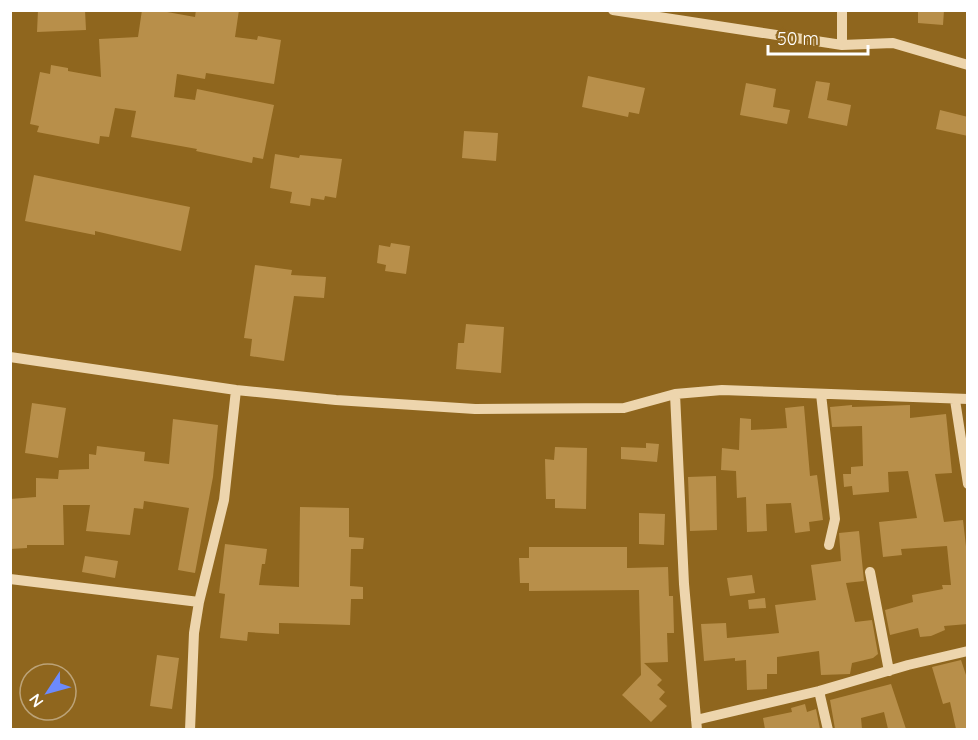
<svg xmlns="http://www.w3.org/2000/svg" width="978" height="740" viewBox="0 0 978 740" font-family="Quicksand,sans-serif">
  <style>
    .building { fill: #b88f4a }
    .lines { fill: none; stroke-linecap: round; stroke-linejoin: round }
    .minor { stroke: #edd5ad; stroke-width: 10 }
  </style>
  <rect width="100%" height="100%" fill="#8f661e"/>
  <!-- building -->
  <path class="building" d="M38,10h47l1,20 -49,2z
    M142,10h14l39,7 1,-7h43l-4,27 22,3 1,-4 23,4 -7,44 -68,-11 -1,6 -28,-5 -3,23 21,3 2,-11 77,16 -11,54 -10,-2 -1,6 -56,-12 1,-2 -66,-12 5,-26 -21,-3 -6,29 -9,-1 -1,8 -62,-12 2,-6 -9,-2 10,-52 10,2 1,-9 17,3v3l33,6 -2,-38 39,-2z
    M918,10h26l-1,15 -25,-2z
    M588,76l57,12 -6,26 -10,-2 -1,5 -46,-10z
    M816,81l14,2 -3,17 24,5 -4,21 -39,-8z
    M746,83l30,6 -3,18 17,3 -3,14 -47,-9z
    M940,110l28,7v19l-32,-7z
    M464,131l34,2 -2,28 -34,-3z
    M275,154l24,4 1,-3 42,4 -6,39 -11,-2 -1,4 -13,-2 -1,8 -20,-3 2,-11 -22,-4z
    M34,175l156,32 -9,44 -86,-20v4l-70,-14z
    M391,243l19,3 -4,28 -21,-3 1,-6 -9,-2 2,-18 11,2z
    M255,265l37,5 -1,5 35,2 -2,21 -30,-2 -10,65 -34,-5 2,-17 -8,-1z
    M466,324l38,3 -3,46 -45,-4 2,-26h6z
    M32,403l34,5 -8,50 -33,-5z
    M852,405v2l58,-2v13l36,-4 6,59 -17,1 9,48 19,-2 5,44v60l-24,2 1,4 -14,6 -11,1 -2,-9 -28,7 -5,-25 28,-8 -1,-7 31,-6 -1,-4h9l-4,-39 -46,3 1,6 -19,2 -4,-35 38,-4 -9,-47 -20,1 1,20 -36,3 -1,-9 -8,1 -1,-13h8v-7l12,-1 -1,-40 -30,1 -2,-20z
    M804,406l6,70 7,-1 6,45 -14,2 1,9 -15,2 -4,-30 -25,1 1,27 -20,1 -1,-35 -9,1 -1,-27 -15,-1 1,-22 17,2 1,-32 11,1v11l36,-2 -2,-20z
    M173,419l45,6 -5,52 -18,96 -17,-3 11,-62 -45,-7 -1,8 -9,-1 -4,27 -44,-4 4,-26h-27l1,40h-37v3l-17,1v-50l26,-2v-19l22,1 1,-9 30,-1v-15l7,1 1,-9 48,6 -1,9 25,3z
    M646,443l13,1 -2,18 -36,-3v-12l25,1z
    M555,447l32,1 -1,61 -31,-1v-9h-9l-1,-40 9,1z
    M716,476l1,54 -27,1 -2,-54z
    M300,507l49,1v29l15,1 -1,11h-12l-1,37 13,1v12h-12l-1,26 -71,-2v11l-31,-2 -1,9 -27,-3 5,-44 -6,-1 6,-49 42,5 -2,15h-3l-3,21 40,2z
    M639,513l26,1 -1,31 -25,-1z
    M859,531l5,50 -18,2 9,39 17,-2 6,34 -5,4 -21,5 -2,11 -29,1 -2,-24 -42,6v17h-10v15l-20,1 -1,-30 -11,1v-3l-31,3 -3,-37 25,-1 1,15 52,-5 -4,-28 41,-5 -5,-35 30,-4 -2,-28z
    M529,547h98v21l41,-1 1,29h4l1,37h-7l1,29 -24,1 18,17 -5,5 8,7 -6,7 8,7 -16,16 -29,-27 19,-20 -2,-85 -110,1v-8h-9l-1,-25h10z
    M85,556l33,5 -3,17 -33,-6z
    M752,575l3,18 -25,3 -3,-18z
    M765,598l1,10 -17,1 -1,-9z
    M157,655l22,3 -7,51 -22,-3z
    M961,660l7,21v48h-12l-6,-27 -7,2 -11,-37z
    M891,684l15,45h-18l-4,-17 -23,6 1,11h-27l-5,-29z
    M805,704l2,8 9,-3 4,20h-55l-2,-11 29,-6 -1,-4z"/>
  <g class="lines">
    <!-- minor -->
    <path class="minor" d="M613,10l229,35 51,-2 75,22
      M842,45v-35
      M10,357l226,33 100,10 139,9 149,-1 51,-14 47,-4 246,9
      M675,394l9,190 13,146
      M821,394l14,125 -6,26
      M955,400l13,84
      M870,572l19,99
      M10,579l189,23
      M819,691l9,39
      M696,720l123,-29 89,-26 60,-14
      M190,730l4,-97 5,-31 25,-102 12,-110"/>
  </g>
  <!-- border -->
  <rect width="978" height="740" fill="none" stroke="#ffffff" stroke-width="24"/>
  <!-- north arrow -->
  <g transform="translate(48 692) rotate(234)"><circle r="28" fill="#8f661e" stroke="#bca378" stroke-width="1.5"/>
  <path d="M0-4.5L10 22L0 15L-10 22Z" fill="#6c8afc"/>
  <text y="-9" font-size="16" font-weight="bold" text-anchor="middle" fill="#ffffff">N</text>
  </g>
  <!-- scale -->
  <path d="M768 45v9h100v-9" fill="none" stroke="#ffffff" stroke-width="3"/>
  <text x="777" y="45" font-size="18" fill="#ffffff" stroke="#8f661e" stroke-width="4.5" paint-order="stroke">50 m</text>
</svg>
